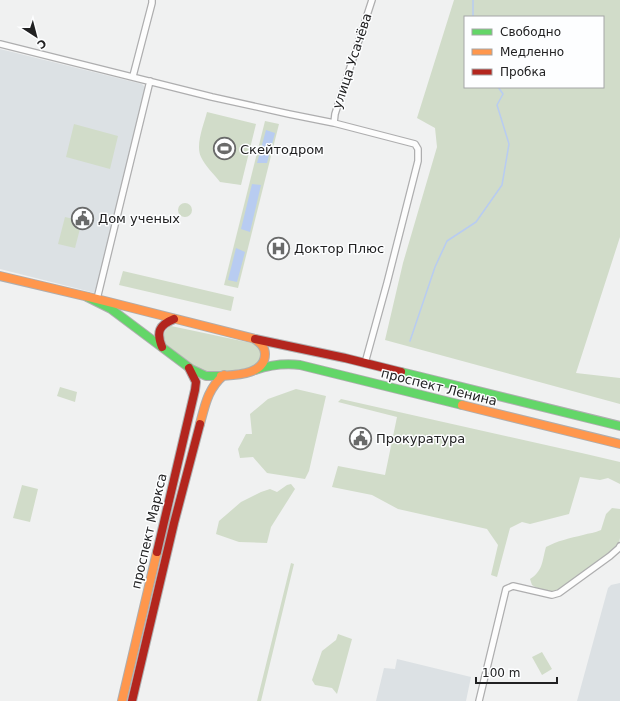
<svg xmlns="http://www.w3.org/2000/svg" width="620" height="701" viewBox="0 0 620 701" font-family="'DejaVu Sans',sans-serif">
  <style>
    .built { fill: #dce1e4 }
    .green { fill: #d1dcc9; fill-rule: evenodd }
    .water { fill: #b8ccf1 }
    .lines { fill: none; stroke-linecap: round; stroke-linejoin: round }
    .stream { stroke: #b8ccf1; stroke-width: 1.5 }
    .street-casing { stroke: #aeaeaf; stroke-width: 8 }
    .fast-casing { stroke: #aeaeaf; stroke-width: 10 }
    .slow-casing { stroke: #aeaeaf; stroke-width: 10 }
    .jam-casing { stroke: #aeaeaf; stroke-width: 10 }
    .street { stroke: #fdfdfd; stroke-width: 5.5 }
    .fast { stroke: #63d668; stroke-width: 8 }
    .slow { stroke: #ff974d; stroke-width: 8 }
    .jam { stroke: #b3261e; stroke-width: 8 }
    .labels { text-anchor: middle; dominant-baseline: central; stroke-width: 3; stroke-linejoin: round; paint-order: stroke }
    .street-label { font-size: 13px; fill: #212122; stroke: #fdfeff }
    .poi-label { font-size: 13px; fill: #212122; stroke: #fdfeff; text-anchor: start }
  </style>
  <rect width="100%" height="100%" fill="#f0f1f1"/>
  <!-- built -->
  <path class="built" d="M0,49l142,35 4,4 -51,205 -95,-24z
    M620,583v118h-43l31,-113 3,-3z
    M397,659l74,18 -5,24h-90l8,-33 11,1z"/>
  <!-- green -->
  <path class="green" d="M454,0h166v237l-44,136 44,5v26l-235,-64 18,-77 34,-116 -2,-19 -18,-10zM465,17h138v70h-138z
    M207,112l49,12 -15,61 -21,-3c-6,-8 -15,-16 -19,-25 -6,-12 3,-33 6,-45z
    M265,121l14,3 -41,164 -14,-3z
    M74,124l44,12 -8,33 -44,-12z
    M178 210a7 7 0 1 1 14 0a7 7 0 1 1-14 0Z
    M65,217l17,4 -7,27 -17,-4z
    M123,271l111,26 -3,14 -112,-26z
    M171,326l85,18 5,5v11l-5,5 -7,3 -40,6 -9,-4 -32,-23c-6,-8 -6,-16 3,-21z
    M60,387l17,5 -2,10 -18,-6z
    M296,389l30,7 -17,75 -4,8 -38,-6 -14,-16 -13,1 -2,-9 8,-15h6l-2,-20 18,-15z
    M341,399l245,55 34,8v22l-12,-6 -8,2 -20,-3 -11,37 -39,10 -8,-2 -12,6 -13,49 -6,-2 7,-30 -11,-16 -89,-20 -26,-14 -40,-8 6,-21 47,9 12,-58 -59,-15z
    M291,484l4,5 -24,38 -4,16 -28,-1 -23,-8 3,-13 22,-19 20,-10 9,-3 7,3 10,-7z
    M22,485l16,4 -8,33 -17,-4z
    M612,508l8,1v29l-1,5 -9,9 -32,25 -24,15 -14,-2 -8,-5 -2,-6c13,-8 12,-18 16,-32 11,-6 24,-9 37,-12 6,-2 12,-2 18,-5l5,-16z
    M291,563l3,1 -33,137h-4z
    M338,634l14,5 -15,55 -5,-6 -17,-3 -3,-5 10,-29 14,-11z
    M542,652l10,17 -10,6 -10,-18z"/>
  <!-- water -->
  <path class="water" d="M266,130l9,3 -8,30h-10z
    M252,184l9,1 -11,47 -9,-3z
    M236,248l9,4 -8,30 -9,-2z"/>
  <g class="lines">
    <!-- stream -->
    <path class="stream" d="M473,17v-17
      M410,341l25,-74 12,-26 29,-19 26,-37 7,-41 -12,-39 6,-11 -5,-7"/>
    <defs>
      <path id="street" d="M0,44l212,53 77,17 45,9 81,21 3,5v12l-31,122 -22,80
        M133,76l19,-73v-3
        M334,123l1,-9 37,-114
        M97,299l53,-218
        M479,701l27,-112 7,-3 39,9 7,-2 51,-37 9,-8 1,-2"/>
      <path id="fast" d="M87,297l24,12 80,60 15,7h15
        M255,370c15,-5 29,-7 45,-5l162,40
        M401,372l219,54"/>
      <path id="slow" d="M0,276l97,23 158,40c5,4 10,8 10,15 0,21 -30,21 -44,22
        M462,405l158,39
        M200,424c5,-19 8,-36 24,-49
        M122,701l35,-149"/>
      <path id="jam" d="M255,339l90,19 56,14
        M162,347c-6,-15 -3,-22 12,-28
        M157,552l38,-162 1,-8 -7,-14
        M132,701l42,-178 26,-99"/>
    </defs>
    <!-- street casing -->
    <use href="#street" class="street-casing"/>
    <!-- fast casing -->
    <use href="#fast" class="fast-casing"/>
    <!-- slow casing -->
    <use href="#slow" class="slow-casing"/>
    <!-- jam casing -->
    <use href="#jam" class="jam-casing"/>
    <!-- street -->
    <use href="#street" class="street"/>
    <!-- fast -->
    <use href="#fast" class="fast"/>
    <!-- slow -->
    <use href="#slow" class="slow"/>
    <!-- jam -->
    <use href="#jam" class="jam"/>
  </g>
  <!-- icons -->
  <defs>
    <symbol id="stadium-ring" viewBox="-11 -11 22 22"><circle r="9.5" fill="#fdfeff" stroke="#696a6a" stroke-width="1.5"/><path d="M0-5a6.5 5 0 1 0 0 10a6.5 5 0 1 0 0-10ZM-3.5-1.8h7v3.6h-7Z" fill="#696a6a"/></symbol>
    <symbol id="civic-ring" viewBox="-11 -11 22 22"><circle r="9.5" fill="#fdfeff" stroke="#696a6a" stroke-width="1.5"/><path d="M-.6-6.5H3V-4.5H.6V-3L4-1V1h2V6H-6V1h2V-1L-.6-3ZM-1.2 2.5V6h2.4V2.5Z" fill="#696a6a"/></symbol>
    <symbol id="hospital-ring" viewBox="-11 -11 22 22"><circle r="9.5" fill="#fdfeff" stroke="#696a6a" stroke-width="1.5"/><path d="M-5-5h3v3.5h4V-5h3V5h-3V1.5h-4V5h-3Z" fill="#696a6a"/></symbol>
  </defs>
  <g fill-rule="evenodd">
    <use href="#stadium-ring" x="212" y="136" width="25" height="25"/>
    <use href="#civic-ring" x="70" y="206" width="25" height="25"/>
    <use href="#hospital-ring" x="266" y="236" width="25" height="25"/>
    <use href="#civic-ring" x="348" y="426" width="25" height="25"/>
  </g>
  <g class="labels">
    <!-- street labels -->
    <g class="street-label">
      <text transform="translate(352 61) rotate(-72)">улица Усачёва</text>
      <text transform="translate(439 387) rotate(14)">проспект Ленина</text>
      <text transform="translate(149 531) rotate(-77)">проспект Маркса</text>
    </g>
    <!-- poi labels -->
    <g class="poi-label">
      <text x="240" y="149">Скейтодром</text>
      <text x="98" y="218">Дом ученых</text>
      <text x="294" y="248">Доктор Плюс</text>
      <text x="376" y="438">Прокуратура</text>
    </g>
  </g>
  <!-- legend -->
  <rect x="464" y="16" width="140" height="72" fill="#fdfeff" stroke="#a5a6a7"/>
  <rect x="472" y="29" width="20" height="6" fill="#63d668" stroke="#a5a6a7"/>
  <text x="500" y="36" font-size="12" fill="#212122">Свободно</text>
  <rect x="472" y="49" width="20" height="6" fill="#ff974d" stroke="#a5a6a7"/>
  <text x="500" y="56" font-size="12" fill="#212122">Медленно</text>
  <rect x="472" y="69" width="20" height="6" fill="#b3261e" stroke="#a5a6a7"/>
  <text x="500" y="76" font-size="12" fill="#212122">Пробка</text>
  <!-- north arrow -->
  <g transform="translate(36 36) rotate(144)" stroke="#fdfeff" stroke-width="3" paint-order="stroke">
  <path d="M0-3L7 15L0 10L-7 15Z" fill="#212122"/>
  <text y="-6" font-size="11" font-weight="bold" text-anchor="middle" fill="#212122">С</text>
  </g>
  <!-- scale -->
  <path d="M476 677v6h81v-6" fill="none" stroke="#212122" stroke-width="2"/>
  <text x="482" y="677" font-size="12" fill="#212122" stroke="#fdfeff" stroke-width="3" paint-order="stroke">100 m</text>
</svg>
